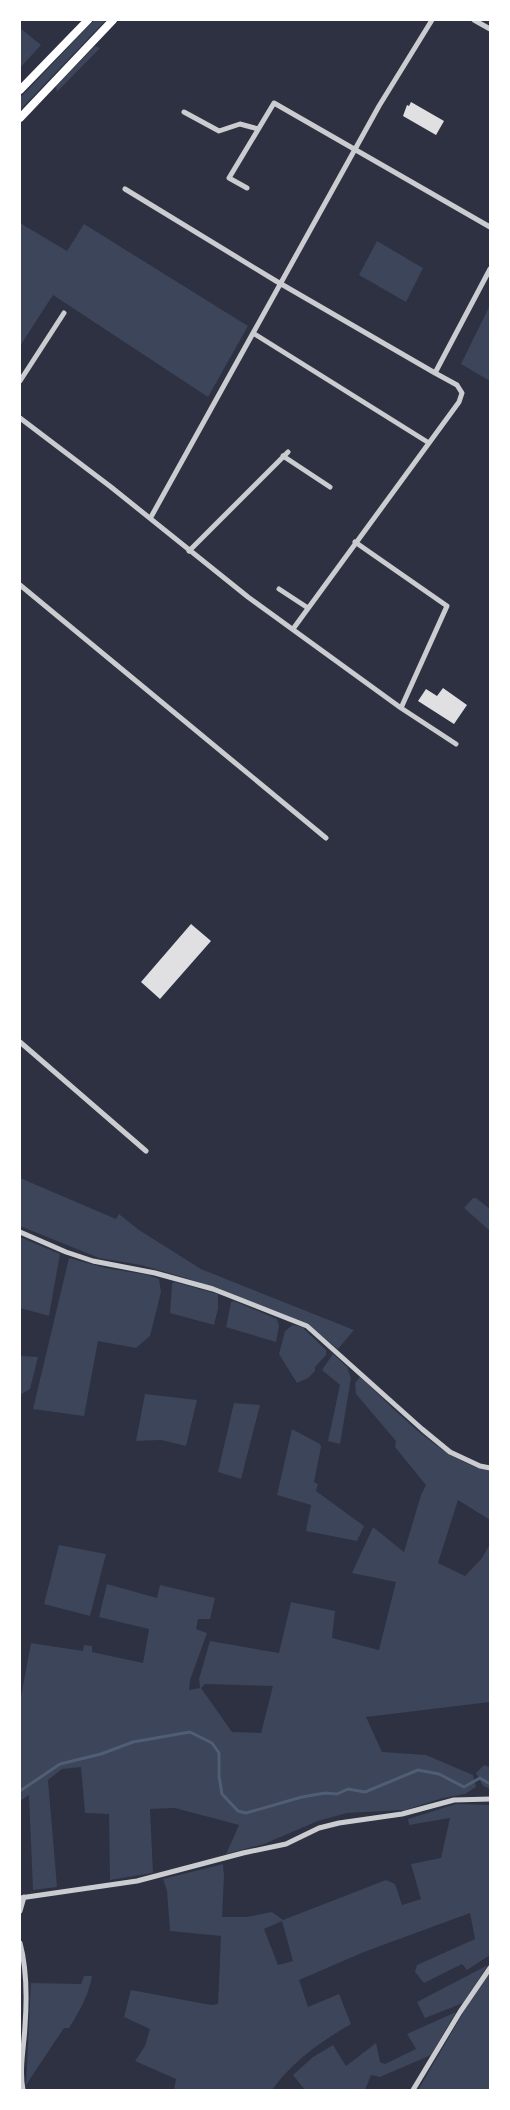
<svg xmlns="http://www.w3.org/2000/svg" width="510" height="2110" viewBox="0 0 510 2110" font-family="'Roboto Condensed',sans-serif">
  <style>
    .green { fill: #3c4559; fill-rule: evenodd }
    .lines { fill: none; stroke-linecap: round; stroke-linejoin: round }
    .stream { stroke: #4f5d75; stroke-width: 3 }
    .building { fill: #e0e0e3 }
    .minor { stroke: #caccd0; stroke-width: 5 }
    .primary { stroke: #fff; stroke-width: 8 }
  </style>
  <rect width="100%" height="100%" fill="#2d3142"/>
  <!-- green -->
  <path class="green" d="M94,20h12l-86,90v-12z
    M20,28l21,17 -21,23z
    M95,46l5,2 -43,44 -1,-6z
    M20,223l47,28 17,-27 164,102 -40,71 -155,-102 -33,51z
    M377,241l46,27 -17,34 -47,-27z
    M490,305v76l-29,-17z
    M20,1178l96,41 3,-5 20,16 62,39 153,61 -16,19 -23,-18 -80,-35 -49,-18 -45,-13 -42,-7 -79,-32z
    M473,1198h3l14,11v22l-26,-23z
    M20,1237l40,17 -11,62 -29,-8z
    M69,1258l37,10 42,7 11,4 2,13 -11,44 -14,12 -38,-7 -14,75 -51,-7z
    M174,1282l44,12v15l-4,16 -44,-12 2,-29z
    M234,1301l43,18 2,7 -3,16 -50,-15 5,-25z
    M293,1325l9,2 24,23v5l-11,12v4l-7,7 -11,5 -18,-29 6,-23z
    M333,1354l14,13 4,11 -11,66 -12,-3 12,-56 -18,-15z
    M20,1356l18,1 -8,32 -10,6z
    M360,1377c36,33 81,84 130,94v49l-32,-20 -20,63 27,13 17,-18 8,-14v158l-124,15 16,35 44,3 47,20 3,12 -11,7 -22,4 -38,12 -58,3 -29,8 -54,23 -38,10 13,-29 -64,-17 -25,1 3,64 -43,7 -1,-66 -24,-1 -4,-46 -19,2 -14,11 9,107 -24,3 -4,-95 -9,6v-99l11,-59 52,8 1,-6 8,1v6l51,11 6,-34 -50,-12 8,-33 50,14 3,-13 55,13 -5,21h-12l-2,10 11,4 -17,47 -1,10 11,-2 -1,-9 11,-38 69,12 12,-51 44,9 -3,27 47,12 17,-68 -44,-9 21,-46 31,25 17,-57 5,-10 -31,-38 1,-6 -40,-47 -1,-11zM205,1684l68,2 -12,47 -29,-1 -31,-44z
    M145,1394l52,6 -11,46 -25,-6 -25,1z
    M234,1403l26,2 -19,74 -23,-7z
    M292,1429l28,15 1,3 -7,35 4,2 -2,7 48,35 -7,15 -51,-10 5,-26 -34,-10z
    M59,1545l47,9 -16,62 -46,-12z
    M484,1765l6,2v22l-7,-3 -7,-13z
    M456,1804l34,1v150l-23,15 -5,-6 -38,19 -9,-11 2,-7 58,-26 -5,-26 -106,39 -65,28 9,27 31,-13 12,30c-31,18 -58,37 -79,66h-98l2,-11 -41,-18 10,-15 5,-17 -26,-12 7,-27 80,15 7,-1 3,-68 -51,-5 -3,-40 -4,-12 60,-15 1,12 -2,41h25l25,-5 11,8 103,-40 9,4 7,21 19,-6 -10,-35 30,-6 9,-40 -41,7 -1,-6zM282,1921l11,40 -15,4 -14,-36z
    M488,1965l-25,38 -38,15 -8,-16z
    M490,1971v119h-72l52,-89z
    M84,1976h8c-3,19 -13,36 -23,52h-5l-38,57 5,-102 50,1z
    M456,2012l-25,43 -51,22 -9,-2 -6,15h-60l-12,-15 20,-18 20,-12 13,21 30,-23 4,19 5,2 31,-15 -9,-15z"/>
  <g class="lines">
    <!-- stream -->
    <path class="stream" d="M20,1791l40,-27 41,-10 32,-12 57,-10 22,11 7,10v23l3,18 16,17 8,2 56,-16 23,-4 12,1 11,-5 17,3 53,-22 21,4 25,13 16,-9 10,6"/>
  </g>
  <!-- building -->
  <path class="building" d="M411,102l33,19 -8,14 -33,-19 4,-11 2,1z
    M443,688l24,17 -13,19 -36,-23 8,-12 11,7z
    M191,924l20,17 -51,58 -19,-17z"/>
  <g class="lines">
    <!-- minor -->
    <path class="minor" d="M474,20l16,9
      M184,112l35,19 21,-7 18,5
      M247,188l-18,-10 45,-75 216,124
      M125,189l151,92 159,92 55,-104
      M253,333l176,110
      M20,381l44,-68
      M20,418l91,69 137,110 153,111 55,36
      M283,456l47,31
      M151,517l228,-411 53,-86
      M355,542l92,64 -46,102
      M189,551l99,-99
      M20,585l306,253
      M279,589l29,19
      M293,629l166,-227 3,-9 -5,-8 -22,-12
      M20,1042l126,109
      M20,1232l46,20 27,9 62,12 58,16 94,37 115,103 28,23 30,14 10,2
      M20,1898l117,-17 106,-28 43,-9 33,-16 20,-5 63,-9 52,-14 36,-1
      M20,1911l4,-14
      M20,1943c7,26 7,55 5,83 -1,21 -6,43 -2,64
      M413,2090l47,-78 30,-44"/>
    <!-- primary -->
    <path class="primary" d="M20,90l68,-70
      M20,118l93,-98"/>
  </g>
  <!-- border -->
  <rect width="510" height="2110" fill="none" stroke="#ffffff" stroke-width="42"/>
</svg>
